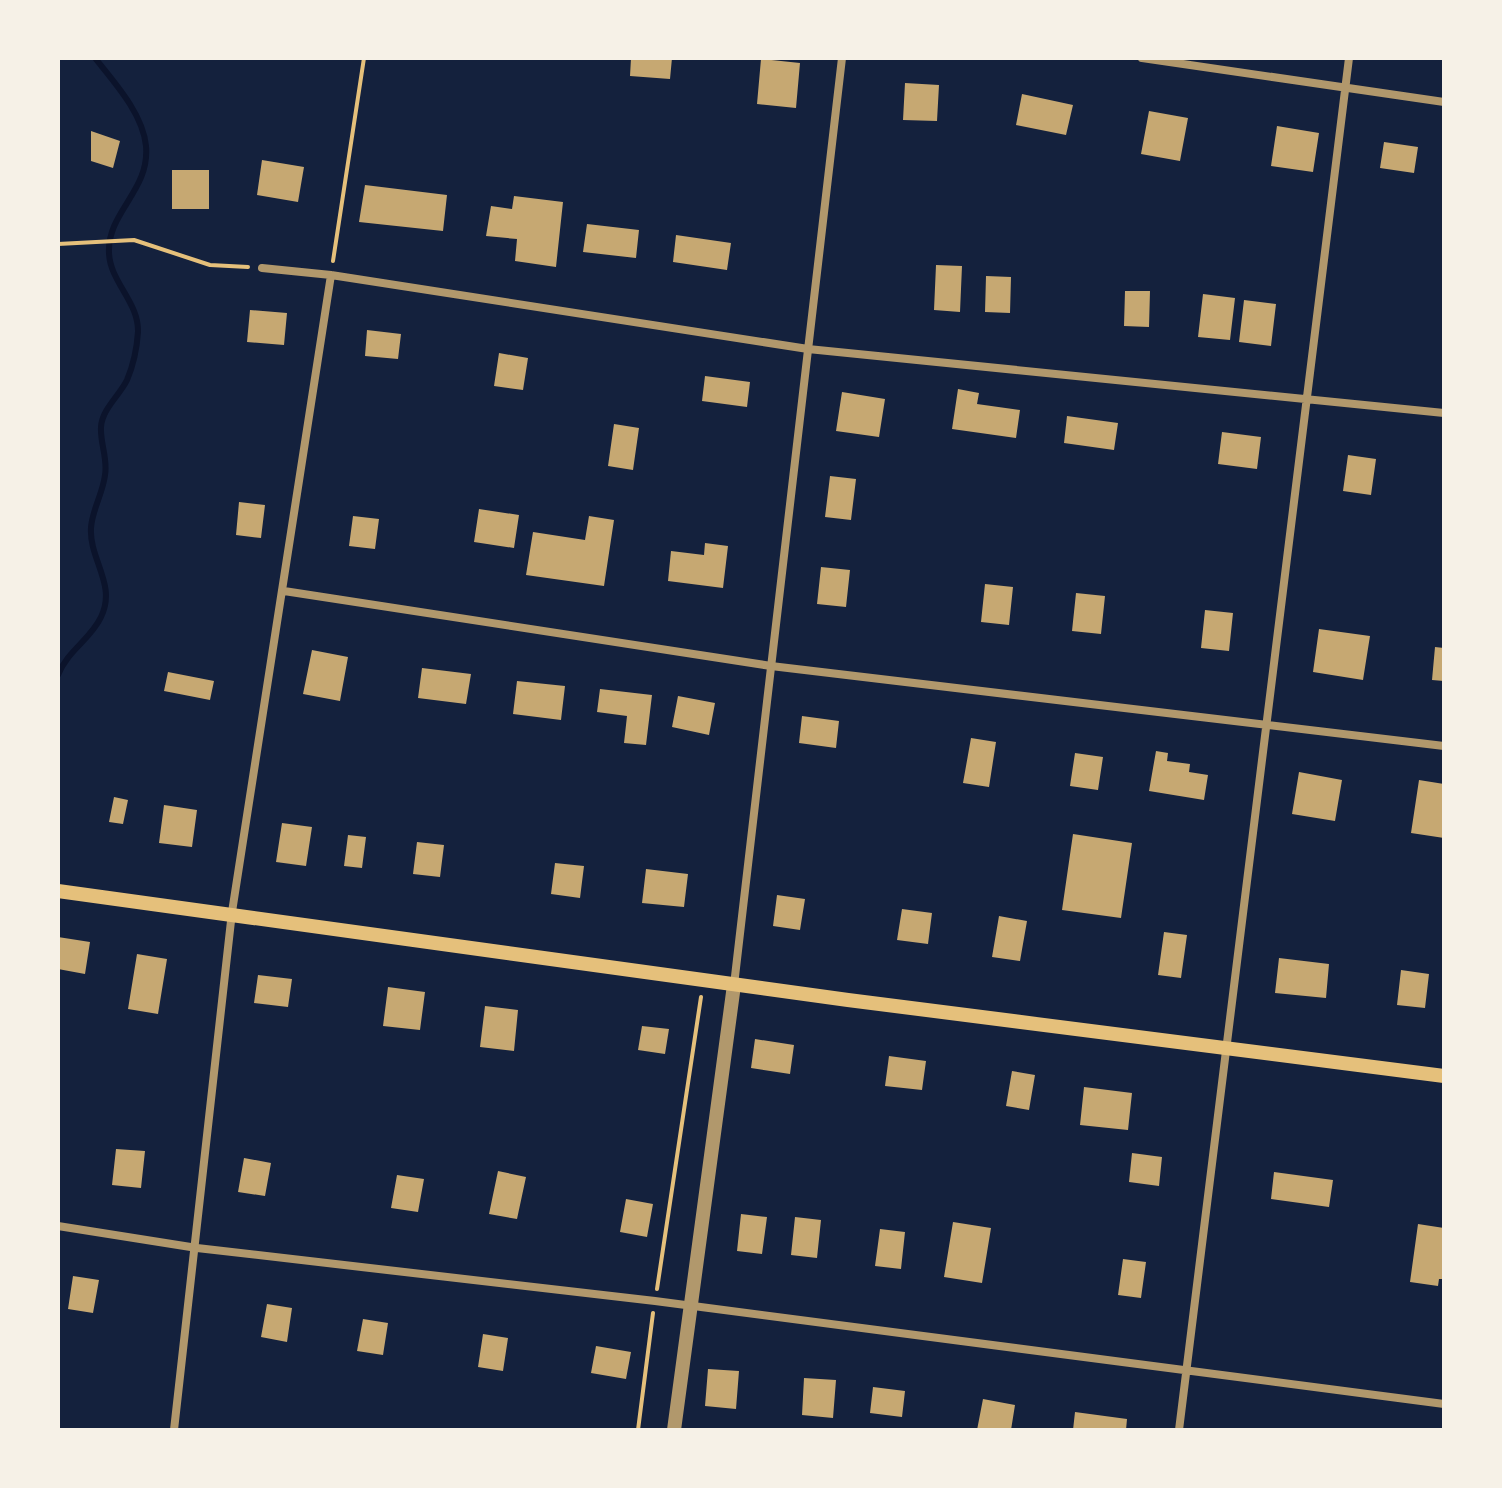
<svg xmlns="http://www.w3.org/2000/svg" width="1502" height="1488" viewBox="0 0 1502 1488" font-family="Barlow,sans-serif">
  <style>
    .lines { fill: none; stroke-linecap: round; stroke-linejoin: round }
    .stream { stroke: #0b132b; stroke-width: 6 }
    .building { fill: #c6a872 }
    .path { stroke: #e5c07b; stroke-width: 4 }
    .minor { stroke: #b1986c; stroke-width: 8 }
    .tertiary { stroke: #b1986c; stroke-width: 14 }
    .secondary { stroke: #e5c07b; stroke-width: 14 }
  </style>
  <rect width="100%" height="100%" fill="#14213d"/>
  <g class="lines">
    <!-- stream -->
    <path class="stream" d="M58,675c9,-24 33,-36 43,-58 16,-32 -12,-58 -10,-89 1,-18 12,-35 14,-53 3,-16 -5,-32 -4,-48 1,-18 19,-32 26,-47 6,-14 10,-33 11,-48 1,-30 -28,-50 -29,-79 -2,-41 41,-62 37,-107 -3,-32 -31,-63 -51,-88"/>
  </g>
  <!-- building -->
  <path class="building" d="M631,58h41l-2,21 -40,-3z
    M761,59l39,4 -4,45 -39,-4z
    M905,83l34,2 -2,36 -34,-1z
    M1022,94l51,11 -7,30 -50,-10z
    M1149,111l39,7 -8,43 -39,-7z
    M1277,126l42,7 -6,39 -42,-6z
    M91,131l29,10 -7,27 -22,-7z
    M1384,142l34,5 -4,26 -34,-5z
    M262,160l42,7 -6,35 -41,-7z
    M172,170h37v39h-37z
    M365,185l82,10 -4,36 -84,-9z
    M514,196l49,6 -7,65 -41,-6 2,-22 -31,-3 5,-30 21,3z
    M587,224l52,6 -3,28 -53,-6z
    M676,235l55,8 -4,27 -54,-8z
    M936,265l26,1 -2,46 -26,-2z
    M986,276l25,1 -1,36 -25,-1z
    M1125,291h25l-1,36 -25,-1z
    M1203,294l32,4 -5,42 -32,-3z
    M1244,300l32,4 -5,42 -32,-4z
    M250,310l37,3 -3,32 -37,-3z
    M367,330l34,4 -3,25 -33,-3z
    M499,353l29,5 -5,32 -29,-4z
    M705,376l45,6 -3,25 -45,-6z
    M958,389l21,4 -2,11 43,6 -4,28 -64,-9z
    M842,392l43,7 -6,38 -43,-6z
    M1067,416l51,7 -4,27 -50,-7z
    M614,424l25,4 -6,42 -25,-4z
    M1222,432l39,5 -4,32 -39,-5z
    M1348,455l28,4 -5,36 -28,-4z
    M830,476l26,3 -5,41 -26,-3z
    M239,502l26,3 -4,33 -25,-3z
    M479,509l40,6 -5,33 -40,-6z
    M353,516l26,3 -4,30 -26,-3z
    M589,516l25,4 -10,66 -78,-11 7,-43 52,8z
    M705,543l23,3 -5,42 -55,-7 3,-30 33,4z
    M821,567l29,3 -4,37 -29,-3z
    M985,584l28,3 -4,38 -28,-3z
    M1076,593l29,3 -4,38 -29,-3z
    M1205,610l28,3 -4,38 -28,-3z
    M1319,629l51,7 -7,44 -50,-8z
    M1435,647l9,1v33l-12,-1z
    M312,650l36,7 -8,44 -37,-7z
    M422,668l49,6 -5,30 -48,-6z
    M168,672l46,9 -4,19 -46,-9z
    M517,681l48,5 -4,34 -48,-6z
    M600,689l52,6 -6,50 -22,-2 3,-27 -30,-4z
    M678,696l37,7 -6,32 -37,-8z
    M802,716l37,5 -3,27 -37,-5z
    M971,738l25,4 -7,45 -26,-4z
    M1156,751l12,2 -1,8 23,3 -1,8 19,3 -4,25 -55,-9z
    M1075,753l28,4 -5,33 -28,-4z
    M1299,772l43,8 -7,41 -43,-7z
    M1419,780l25,4v54l-33,-5z
    M114,797l14,3 -5,24 -14,-2z
    M164,805l33,5 -5,37 -33,-4z
    M282,823l30,4 -6,39 -30,-4z
    M1073,834l59,9 -11,75 -59,-8z
    M348,835l18,2 -4,31 -18,-2z
    M417,842l27,3 -4,32 -27,-3z
    M555,863l29,3 -4,32 -29,-4z
    M646,869l42,5 -4,33 -42,-4z
    M777,895l28,4 -5,31 -27,-4z
    M902,909l30,4 -4,31 -31,-4z
    M999,916l28,5 -7,40 -28,-4z
    M1164,932l23,3 -6,43 -23,-3z
    M58,937l32,5 -5,32 -27,-5z
    M137,954l30,5 -9,55 -30,-5z
    M1279,958l50,6 -3,34 -51,-5z
    M1401,970l28,4 -4,34 -28,-3z
    M258,975l34,4 -4,28 -34,-4z
    M388,987l37,5 -5,38 -37,-4z
    M485,1006l33,4 -4,41 -34,-4z
    M642,1026l27,3 -4,25 -27,-4z
    M755,1039l39,6 -4,29 -39,-6z
    M889,1056l37,5 -4,29 -37,-4z
    M1012,1071l23,4 -6,35 -23,-4z
    M1084,1087l48,6 -4,37 -48,-5z
    M116,1149l29,2 -4,37 -29,-3z
    M1132,1153l30,4 -3,29 -30,-4z
    M244,1158l27,5 -6,33 -27,-4z
    M498,1171l28,6 -9,42 -28,-5z
    M1274,1172l59,8 -4,27 -58,-8z
    M397,1175l27,4 -6,33 -27,-4z
    M626,1199l27,5 -6,33 -27,-5z
    M741,1214l26,3 -5,37 -25,-3z
    M795,1217l26,3 -4,38 -26,-3z
    M953,1222l38,6 -9,55 -38,-6z
    M1418,1224l26,4v51h-5l-1,7 -28,-4z
    M880,1229l25,3 -4,37 -26,-3z
    M1123,1259l23,3 -5,36 -23,-3z
    M73,1276l26,4 -6,33 -25,-4z
    M267,1304l25,4 -5,34 -26,-5z
    M363,1319l25,4 -5,32 -26,-4z
    M483,1334l25,4 -5,33 -25,-4z
    M596,1346l35,6 -5,27 -35,-6z
    M708,1369l31,2 -3,38 -31,-3z
    M804,1378l32,2 -3,38 -31,-3z
    M873,1387l32,4 -3,26 -32,-4z
    M983,1399l32,6 -4,25h-34z
    M1075,1412l52,7 -1,11h-53z"/>
  <g class="lines">
    <!-- path -->
    <path class="path" d="M58,244l76,-4 76,25 38,2
      M333,261l31,-203
      M657,1289l44,-292
      M638,1430l15,-117"/>
    <!-- minor -->
    <path class="minor" d="M1142,58l302,44
      M262,268l69,7 477,74 636,64
      M284,591l487,75 673,80
      M734,985l108,-927
      M58,1226l139,22 458,53 789,103
      M174,1430l58,-518 99,-637
      M1179,1430l170,-1372"/>
    <!-- tertiary -->
    <path class="tertiary" d="M674,1430l60,-445"/>
    <!-- secondary -->
    <path class="secondary" d="M58,891l790,109 596,76"/>
  </g>
  <!-- border -->
  <rect width="1502" height="1488" fill="none" stroke="#f6f1e7" stroke-width="120"/>
</svg>
